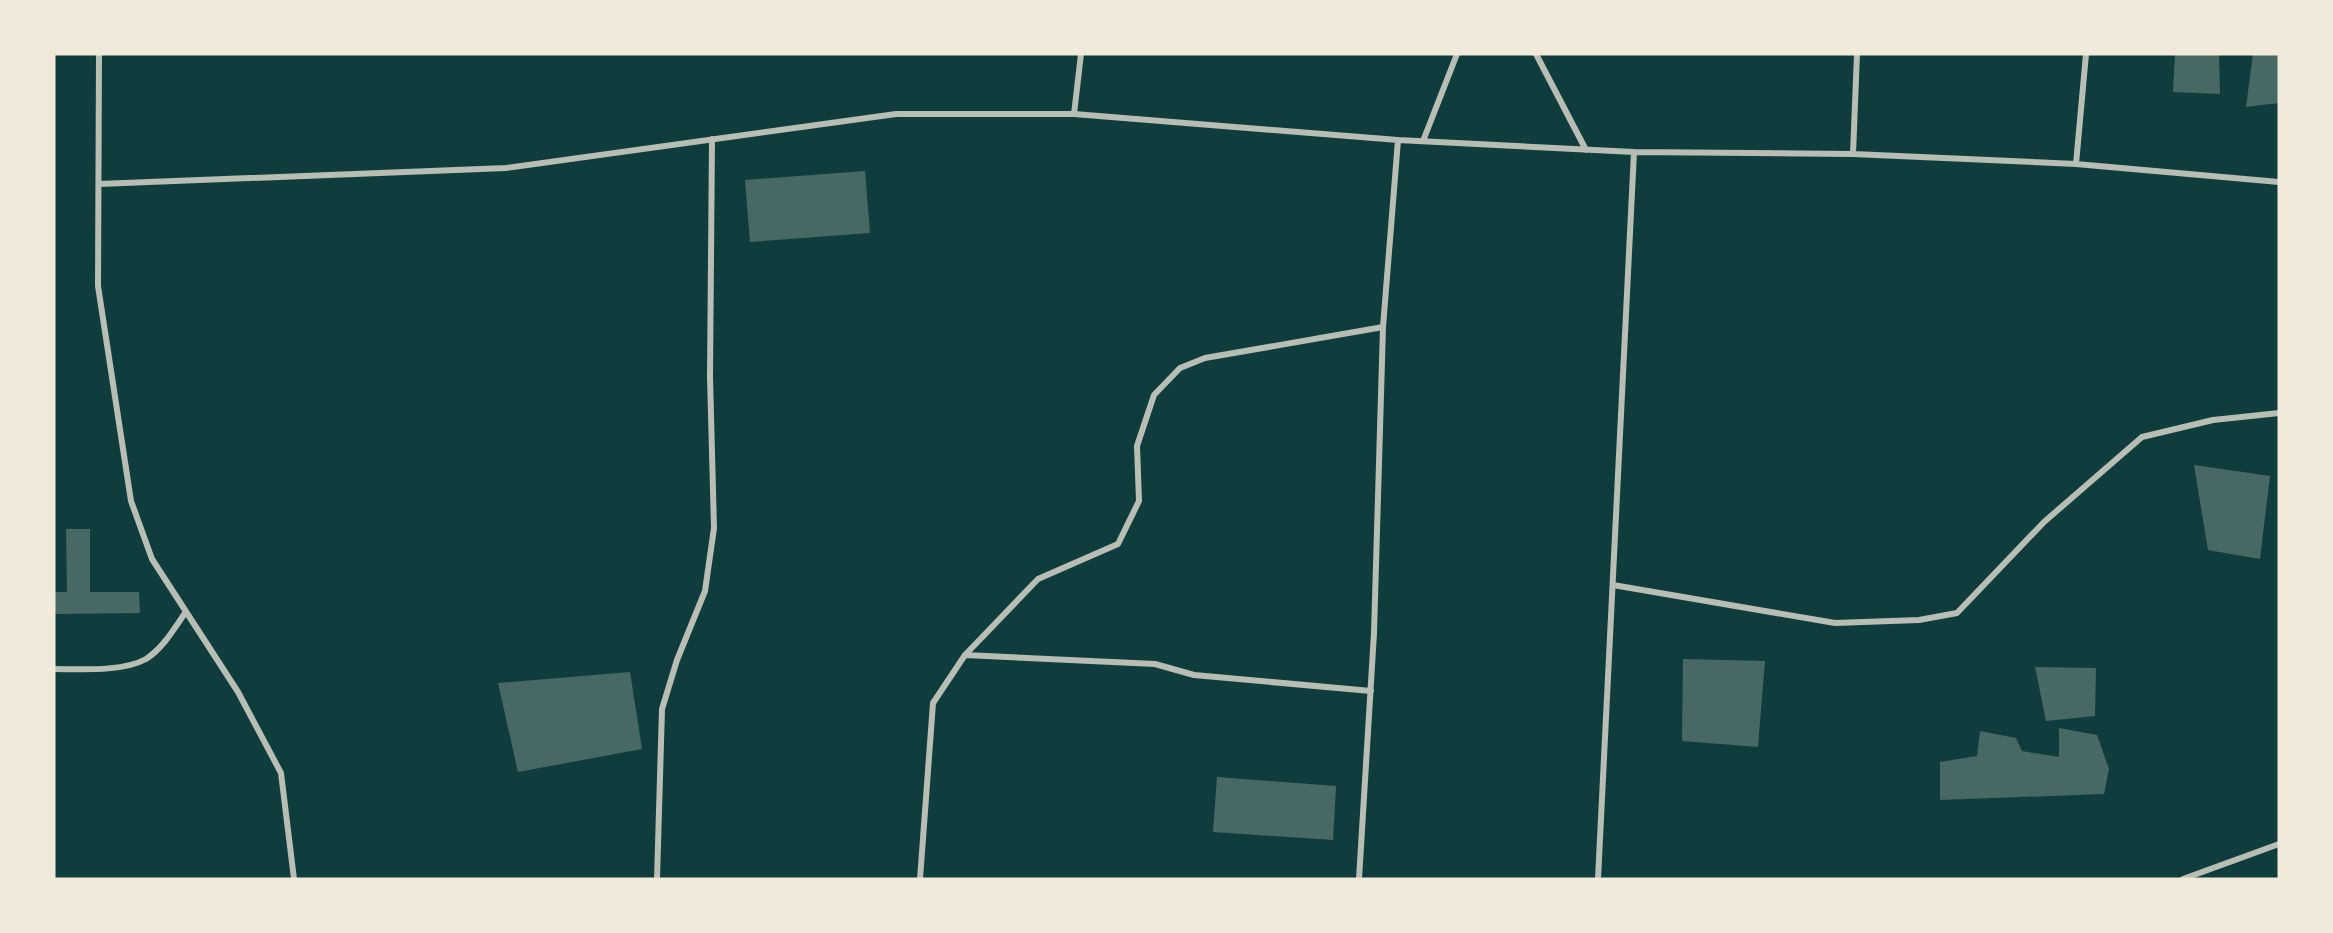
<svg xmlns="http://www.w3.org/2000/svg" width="2333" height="933" viewBox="0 0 2333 933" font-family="'PT Serif',serif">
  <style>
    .building { fill: #486865 }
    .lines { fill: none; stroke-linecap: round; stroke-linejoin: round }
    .minor { stroke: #b8beb3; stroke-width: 6 }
  </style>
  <rect width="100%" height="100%" fill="#0f3d3e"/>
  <!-- building -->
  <path class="building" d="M2175,54h44l1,40 -47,-2z
    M2253,54h26v49l-33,4z
    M865,171l5,62 -120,9 -5,-62z
    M2194,465l76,11 -10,83 -52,-9z
    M66,529h24v63h49l1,21 -86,1v-22h13z
    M1683,659l82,2 -7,86 -76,-6z
    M2035,667l61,1 -1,48 -49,5z
    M630,672l12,77 -124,23 -20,-89z
    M2059,728l38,7 12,34 -5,25 -164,6v-38l37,-6 3,-25 36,7 6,13 37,6z
    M1217,777l119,9 -3,54 -120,-8z"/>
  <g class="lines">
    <!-- minor -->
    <path class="minor" d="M99,54l-1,232 33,215 21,58 86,133 43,81 13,106
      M1536,54l50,96
      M1074,114l7,-60
      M1423,141l34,-87
      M1853,154l4,-100
      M2076,164l10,-110
      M99,184l407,-16 390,-54h178l324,26 236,12 219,2 223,10 203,18
      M1613,585l222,38 84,-3 38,-7 87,-91 98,-85 71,-17 66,-7
      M965,655l190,9 39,11 177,16
      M54,669c26,0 69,3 92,-10 17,-11 28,-30 39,-46
      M657,879l5,-170 15,-49 28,-69 9,-63 -4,-151 2,-238
      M920,879l13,-176 32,-48 73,-76 80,-35 21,-43 -2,-55 17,-51 26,-27 25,-10 178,-31
      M1359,879l15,-246 9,-306 15,-187
      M1598,879l36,-727
      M2183,879l96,-35"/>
  </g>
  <!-- border -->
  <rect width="2333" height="933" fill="none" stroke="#f1e9da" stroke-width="111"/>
</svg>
